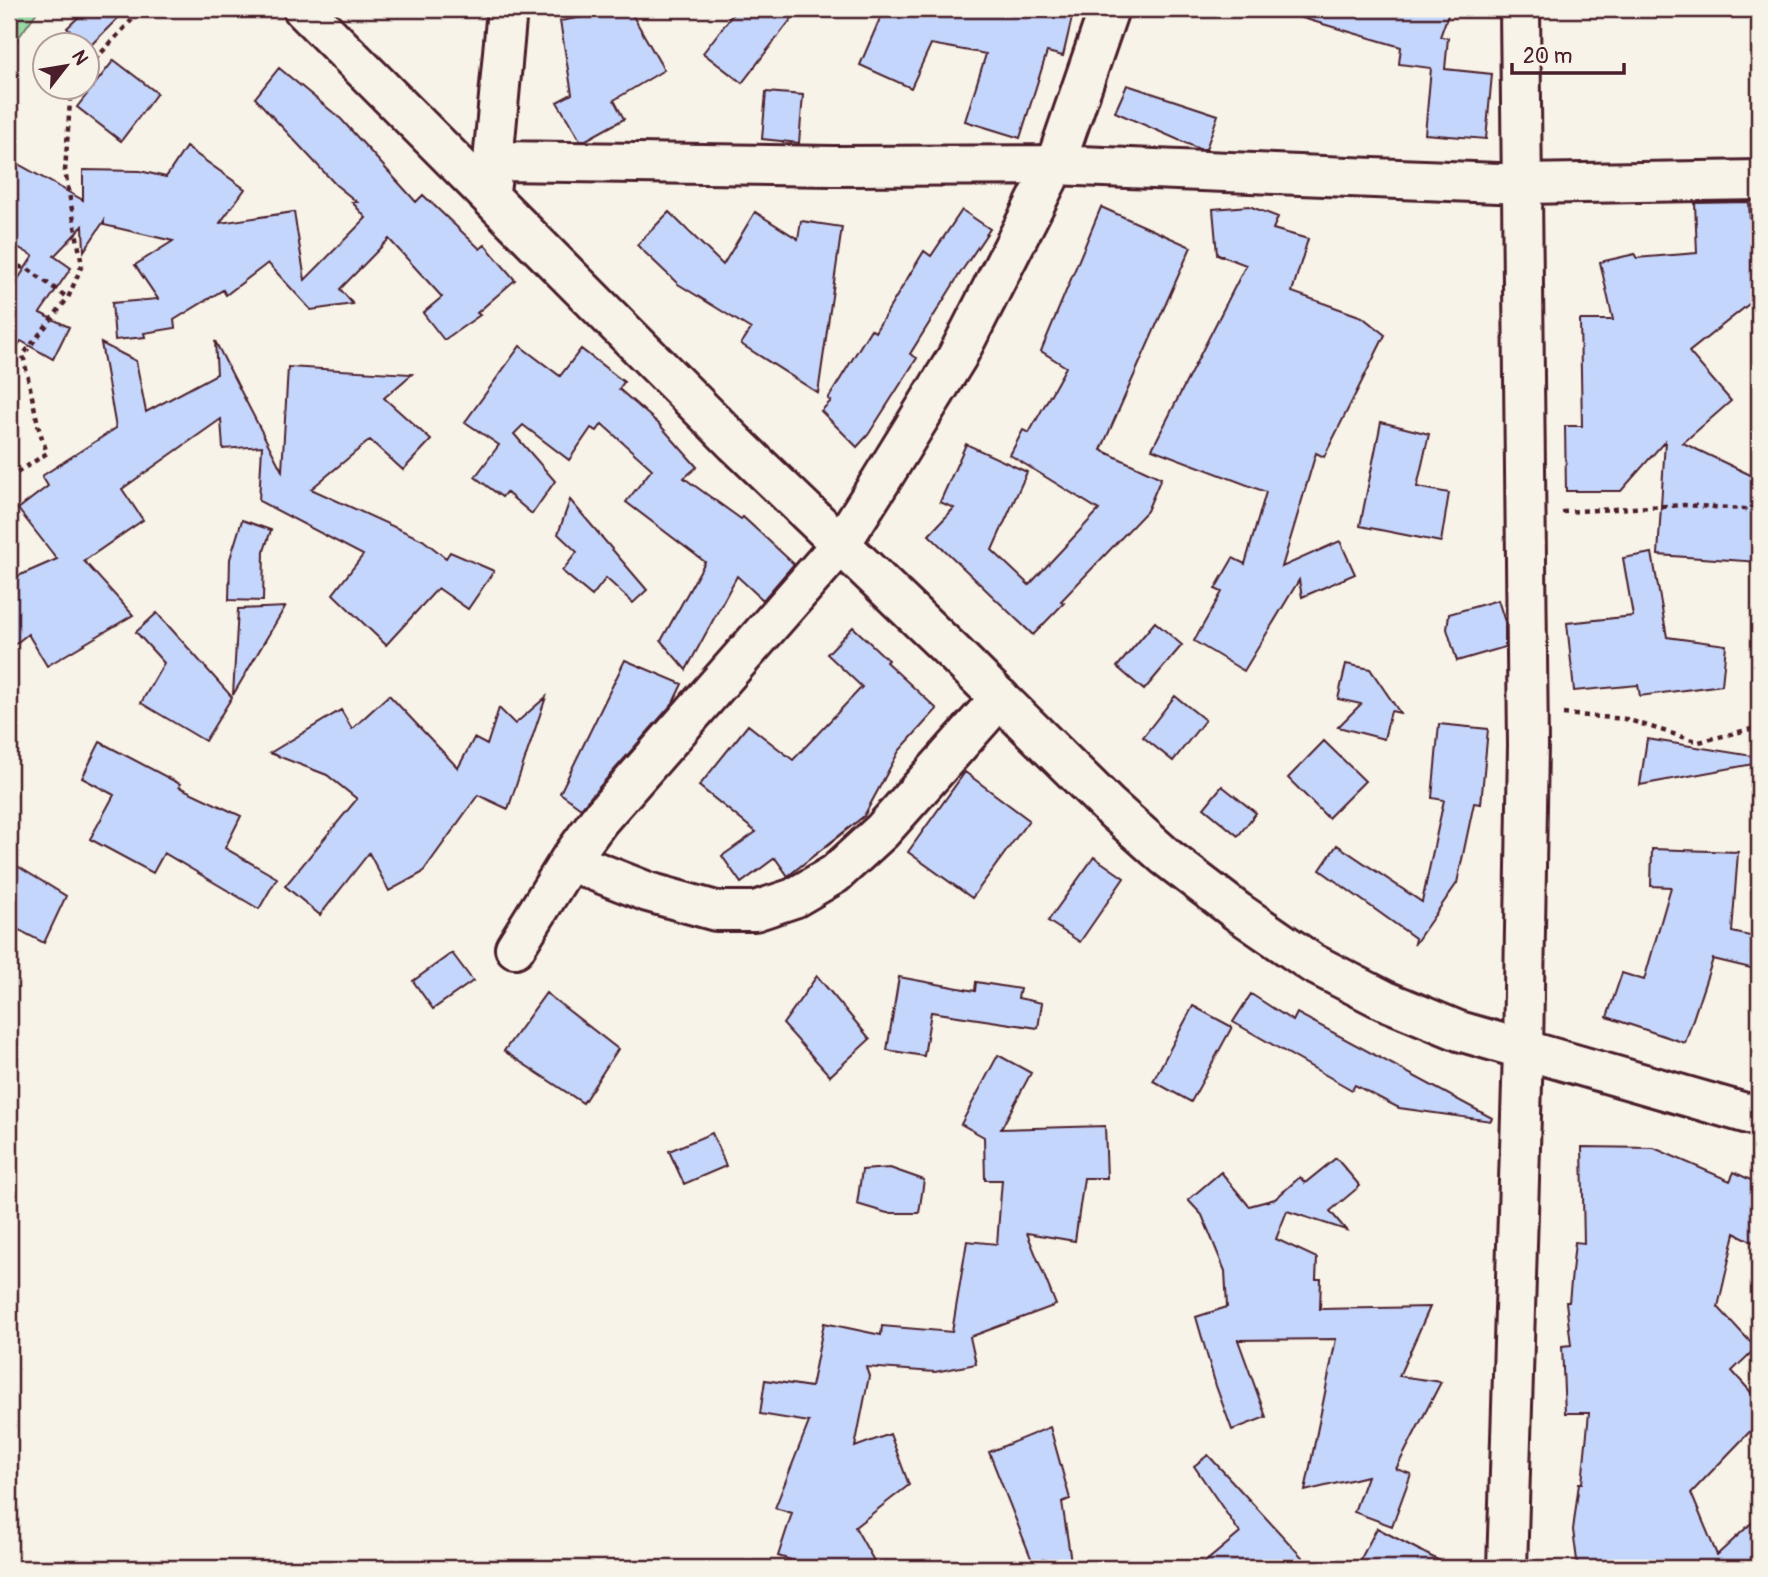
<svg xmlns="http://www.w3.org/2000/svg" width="1768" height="1577" viewBox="0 0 1768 1577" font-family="Pangolin,sans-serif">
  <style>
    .green { fill: #98daa6; stroke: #717c68; stroke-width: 2 }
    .building { fill: #c5d6fc; stroke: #4a1f2b; stroke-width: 2 }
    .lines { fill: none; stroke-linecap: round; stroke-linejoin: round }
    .minor-casing { stroke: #4a1f2b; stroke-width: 44 }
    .tertiary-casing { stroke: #4a1f2b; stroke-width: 44 }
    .path { stroke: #4a1f2b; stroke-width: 4.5; stroke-dasharray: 5 5; stroke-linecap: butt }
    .minor { stroke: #f7f3e8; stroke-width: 38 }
    .tertiary { stroke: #f7f3e8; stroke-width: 38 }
  </style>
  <rect width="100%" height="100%" fill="#f7f3e8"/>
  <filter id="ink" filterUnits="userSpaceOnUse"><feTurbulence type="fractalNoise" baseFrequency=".0143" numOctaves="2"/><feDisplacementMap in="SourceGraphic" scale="14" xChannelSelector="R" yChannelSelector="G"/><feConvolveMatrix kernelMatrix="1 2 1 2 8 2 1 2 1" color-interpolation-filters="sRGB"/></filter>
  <g filter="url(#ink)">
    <!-- green -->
    <path class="green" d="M9,9h30l-30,42z"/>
    <!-- building -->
    <path class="building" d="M87,9h40l-39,39 -21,-20z
      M590,9h39l35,61 -50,30 10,19 -38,21h-6l-23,-38 15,-8 -12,-73 34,-6z
      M737,9h62l-57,74 -39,-30z
      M884,9h190l-11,47 -16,-4 -27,86 -55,-17 21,-67 -55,-10 -20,44 -51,-23z
      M1301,9h149l-10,28 8,1 -3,31 47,5 -6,65 -61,-5 6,-66 -32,-4 2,-17 -102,-30z
      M114,60l43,33 -36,48 -44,-34z
      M279,68l62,51 75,83 7,-7 57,54 5,-4 30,35 -38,33 3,2 -36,25 -21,-27 19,-16 -53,-58 -49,50 13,15 -42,6 -43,-47 -42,32 -3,-5 -49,30 1,8 -31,5 1,4 -30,3 -3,-37 46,-4 -23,-34 38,-24 -69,-16v-4l-20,30 -1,-25 -29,30 17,12 -31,45 29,14 -16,32 -32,-18 -12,17v-65l24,-37 -24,-14v-83l74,41v-30l57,1 26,6 20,-30 59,42 -25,34 74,-11 11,68 61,-62 -14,-16h5l-21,-17 -81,-87z
      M1127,85l91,30 -12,34h-7l-84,-37z
      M766,92l37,3 -4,48 -37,-4z
      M1749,202l5,98 -65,52 42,49 -48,42 76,36v83l-101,-7 7,-114 -44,50h-55l-1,-65h17l-2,-106h33l-13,-58 35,-8 1,4 61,-5 -2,-50z
      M1249,206l29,11 -5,12 35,10 -16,53 70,25 23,18 -61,122 -8,-4 -34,114 58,-26 15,33 -53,23 -3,-17 -55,91 -50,-30 28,-49 -7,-3 18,-31 12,6 21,-72 -114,-43 94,-184 -29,-11 -4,-45z
      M1101,207l90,40 -90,203 60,28 -14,33 -86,90 3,2 -31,32 -104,-100 25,-27 -14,-6 26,-58 61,28 -35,78 37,35 70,-75 -89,-55 13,-25 6,3 37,-66 -25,-16z
      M962,210l28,19 -29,43 -51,82 7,4 -49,77 -11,12 -36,-36 10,-10 -3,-2 43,-70 4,3 49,-81 7,5z
      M669,212l54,53 32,-53 43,27 3,-18 41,6 -24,166 -77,-49 10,-15 -73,-45 -41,-39z
      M215,341l67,130 6,-104 124,7 -28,24 47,42 -28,30 -33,-30 -59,49 112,51 23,18 4,-6 44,19 -26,38 -30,-21 -52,57 -53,-51 30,-39 -104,-54 3,-55 -39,3 -2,-30 -99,70 21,31 -59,41 49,54 -86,51 -19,-32 -19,15v-69l48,-21 -39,-50 30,-23 -6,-10 74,-48 -15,-85 35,18 10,51 71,-38z
      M520,346l40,30 21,-27 43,33 -5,7 40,35 38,43 -13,11 57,41 2,-2 51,47 -31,36 -26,-24 -51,94 -25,-29 44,-79 -79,-60 26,-33 -50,-45 -5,7 -6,-3 -22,32 -46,-35 -9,9 41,47 -23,33 -26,-22 -4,5 -27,-20 24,-32 -34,-23z
      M1381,422l48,12 -12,53 32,6 -8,49 -81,-16z
      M570,500l77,90 -14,13 -27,-25 -14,18 -30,-25 15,-19 -19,-18z
      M242,520l29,10 -7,21 -1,50 -34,-1 1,-41z
      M1652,553l15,84 59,8 -4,40 -82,11 -2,-11 -64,6 -7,-68 66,-7 -10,-58z
      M1498,600l7,22v25l-48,14 -10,-32 2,-15z
      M285,607l-52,88 5,-86z
      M157,613l75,84 -27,44 -64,-38 23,-40 -28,-31z
      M1155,622l27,23 -38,45 -27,-23z
      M853,627l35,33 -2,2 51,47 -38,42 -35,65 -76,60 -13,-18 -34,25 -19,-27 34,-24 -57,-46 49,-61 45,35 69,-73 -35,-33z
      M625,660l57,24 -9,19 -92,105 -21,-15z
      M1346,664l24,5 30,44 -9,-2 -7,28 -46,-12 23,-23 -23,-5z
      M389,695l69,73 16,-30 13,7 12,-37 16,16 31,-27 -38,112 -30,-14 -56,78 -33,18 -20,-38 -49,62 -35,-29 72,-87 -30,-24 -57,-22 71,-43 11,19z
      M1175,696l30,24 -32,41 -30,-24z
      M1439,724l49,5 -7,75 -7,-1 -17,80 -43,62 1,-7 -95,-68 17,-25 85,57 22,-102 -12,-2z
      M1647,739l112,18v6l-119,22z
      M1324,741l41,40 -37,37 -40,-40z
      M100,742l80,42 -1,3 62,29 -16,32 52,30 -18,31 -95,-56 -11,20 -63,-34 24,-44 -32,-17z
      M965,772l64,48 -57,78 -64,-46z
      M1222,786l34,27 -18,23 -34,-28z
      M1652,849l86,3 -6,80 27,6v32l-46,-11 -28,84 -78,-26 15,-44 22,7 27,-93 -20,-1z
      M1094,857l30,21 -44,64 -32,-21z
      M9,861l57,35 -22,47 -35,-18z
      M452,953l21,28 -40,28 -20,-28z
      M817,976l53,63 -40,37 -47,-52z
      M899,977l76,14 1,-9 44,7 -2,9 24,5 -4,25 -107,-16 -7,44 -37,-6z
      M546,993l72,56 -35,54 -79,-52z
      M1251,994l42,27 4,-8 195,105 -1,3 -92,-13 -44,-23 -3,5 -119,-68z
      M1193,1006l39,21 -41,75 -38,-21z
      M998,1055l33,18 -30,56 104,-3 2,52h-23l-9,63 -48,-8 29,72 -86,32 6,27 -41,8 -69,-5 3,9 -14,71 35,-13 19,51 -54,42 23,41h-61l-39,-12 14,-43 -17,-5 34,-86 -49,-8 5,-34 46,7 13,-64 57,12 1,-9 70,6 15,-91 30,3 5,-64h-17l-1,-43 -23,-13z
      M712,1133l14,33 -42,18 -15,-33z
      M1582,1147l72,1 76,33 4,-9 25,12v61l-24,-12 -17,74 38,41 -24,23 27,30v21l-68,71 26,62 42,-39v52h-181l-5,-38 6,-47h3l7,-70h-24l-3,-67 9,-1 -5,-43h3l6,-60 9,1z
      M1336,1158l24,28 -30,25 16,19 -59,-19 -11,28 41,19 -1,21h5l-1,30 110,-2 -31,69 42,6 -45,87 15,5 -19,52 -38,-14 13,-36 -62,15 31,-152 -98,1 28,77 -34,13 -16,-44 -20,-69 31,-10 -2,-36 -23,-56 -14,-15 33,-28 28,34 26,-7 25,-22 5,6z
      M890,1168l34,12 -5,33h-32l-30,-9 5,-34z
      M1050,1427l20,72 -8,3 10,66h-37l-46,-116z
      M1208,1455l104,113h-114l42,-35 -46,-67z
      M1377,1528l76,40h-97z"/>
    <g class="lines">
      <defs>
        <path id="minor" d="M493,161l340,5 222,-1 468,19 236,-4
          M491,184l16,-175
          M569,861l79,31 68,19h39l39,-13 41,-24 47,-43 118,-133
          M515,948l54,-87 30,-41 241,-275 40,-63 77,-125 98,-192 54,-156
          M1507,1568l16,-517 5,-306 -8,-736"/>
        <path id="tertiary" d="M303,9l432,434 220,211 154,152 57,51 72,55 74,51 72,37 75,31 300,86"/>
      </defs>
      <!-- minor casing -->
      <use href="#minor" class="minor-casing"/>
      <!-- tertiary casing -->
      <use href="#tertiary" class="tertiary-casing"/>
      <!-- path -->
      <path class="path" d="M88,67l54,-58
        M9,264l19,5 40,29
        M9,478l38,-25 -8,-24 -16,-74 45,-57 14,-33 -17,-94 6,-83
        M1562,512l122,-7 75,5
        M1563,714l63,5 73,23 60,-15"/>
      <!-- minor -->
      <use href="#minor" class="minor"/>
      <!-- tertiary -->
      <use href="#tertiary" class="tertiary"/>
    </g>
  </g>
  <!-- margin -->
  <rect width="1768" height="1577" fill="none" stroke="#f7f3e8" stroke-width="35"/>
  <rect x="18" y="18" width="1733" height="1542" fill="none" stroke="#4a1f2b" stroke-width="2.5" filter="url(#ink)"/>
  <!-- north arrow -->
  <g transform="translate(66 66) rotate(59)"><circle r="33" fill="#f7f3e8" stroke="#b29e9c" stroke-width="2"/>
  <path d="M0-5L12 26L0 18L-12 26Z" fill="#4a1f2b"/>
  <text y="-10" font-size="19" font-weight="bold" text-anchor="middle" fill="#4a1f2b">N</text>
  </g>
  <!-- scale -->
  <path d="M1512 63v10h112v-10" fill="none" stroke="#4a1f2b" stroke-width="3.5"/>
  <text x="1523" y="63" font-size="21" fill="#4a1f2b" stroke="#f7f3e8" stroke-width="5" paint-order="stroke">20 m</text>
</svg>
